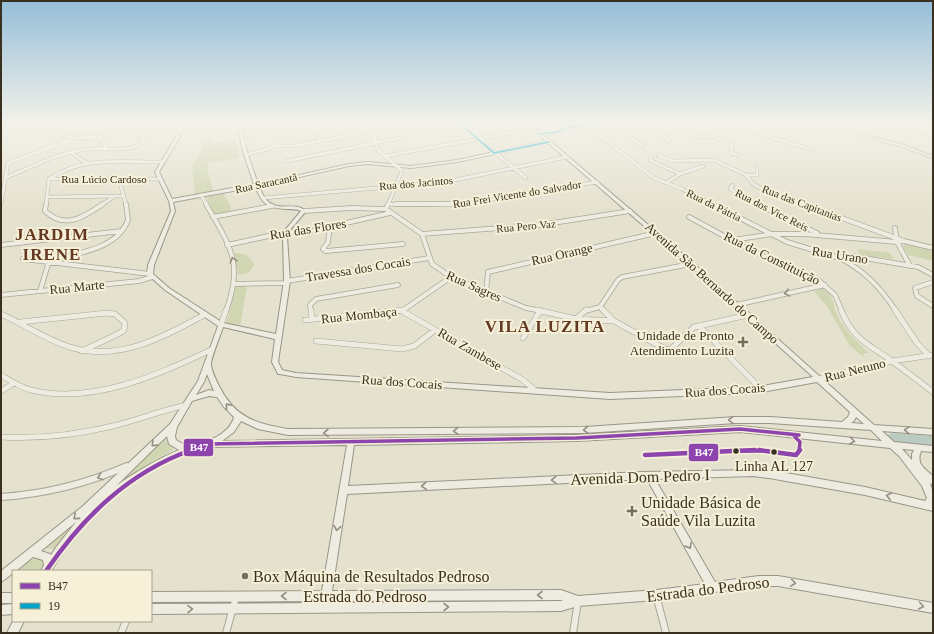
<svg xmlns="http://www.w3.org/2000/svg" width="934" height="634" viewBox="0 0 934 634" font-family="Georgia,serif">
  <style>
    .green { fill: #d0d5b2 }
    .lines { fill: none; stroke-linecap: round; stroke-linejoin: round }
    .river { fill: #bacbc2; fill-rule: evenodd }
    .street-far3-casing { stroke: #aaa698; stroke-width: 4 }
    .street-far2-casing { stroke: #aaa698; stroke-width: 5.5 }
    .street-far1-casing { stroke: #aaa698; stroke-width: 6 }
    .street-casing { stroke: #aaa698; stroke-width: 8 }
    .secondary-casing { stroke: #9a9588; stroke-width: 2 }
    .primary-casing { stroke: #908b7f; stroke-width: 1 }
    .street-far3 { stroke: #eeebe1; stroke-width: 3 }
    .street-far2 { stroke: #eeebe1; stroke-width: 4 }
    .street-far1 { stroke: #eeebe1; stroke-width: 5 }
    .street { stroke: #eeebe1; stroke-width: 6 }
    .secondary { fill: #eeebe1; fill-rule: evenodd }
    .primary { fill: #e4e1d3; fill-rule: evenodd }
    .bus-1-far1-casing { stroke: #f5f0d7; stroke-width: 6 }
    .bus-1-casing { stroke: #f5f0d7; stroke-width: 8 }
    .bus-2-casing { stroke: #f5f0d7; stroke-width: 4 }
    .bus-1-far1 { stroke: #8e44ad; stroke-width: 3.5 }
    .bus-1 { stroke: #8e44ad; stroke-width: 4.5 }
    .bus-2 { stroke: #03a3c5; stroke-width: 2 }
    .oneway { stroke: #948e80 }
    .poi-dot { fill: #756e5d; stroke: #f5f0d7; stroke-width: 1.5 }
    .bus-dot { fill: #393020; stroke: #f5f0d7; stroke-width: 1.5 }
    .labels { text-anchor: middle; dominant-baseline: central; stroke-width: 4; stroke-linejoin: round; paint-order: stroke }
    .far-street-label { font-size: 11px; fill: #393020; stroke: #f5f0d7 }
    .street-label { font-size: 13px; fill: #393020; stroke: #f5f0d7 }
    .poi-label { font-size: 13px; fill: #393020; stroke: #f5f0d7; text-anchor: end }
    .near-bus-label { font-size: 14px; fill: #393020; stroke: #f5f0d7 }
    .near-street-label { font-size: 16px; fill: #393020; stroke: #f5f0d7 }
    .near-poi-label { font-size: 16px; fill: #393020; stroke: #f5f0d7; text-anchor: start }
    .district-label { font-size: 17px; font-weight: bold; letter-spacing: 1px; fill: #643821; stroke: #f5f0d7 }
    .line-badge { stroke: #f5f0d7; stroke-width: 1.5 }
    .badge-label { font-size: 11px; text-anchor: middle; font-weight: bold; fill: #fff }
  </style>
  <rect width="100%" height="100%" fill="#e5e1cf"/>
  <!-- green -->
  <path class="green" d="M233,124l-10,2 -13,17 26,-3 3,18 -30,5 -2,-19 1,28 6,20 -19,2 -3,-28 18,-31 -2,-9z
    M439,124l17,1 7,6 -17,4z
    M824,124h7l73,19 29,12v3l-42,-17z
    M223,193l7,11 1,8 -16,4 -9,-19z
    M905,244l28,6v11l-25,-6 -5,-9z
    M857,249l33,4 4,6 -34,-4z
    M234,253c10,0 16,2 20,12 -3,6 -9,11 -16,9z
    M247,285l-7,42 -14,-3 10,-38z
    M822,289c10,2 11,15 14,23 6,16 21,30 33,41h-6l2,5 -15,-12 -22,-38 -14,-17z
    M164,439l9,9v2c-50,25 -82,58 -118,99l-9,-1z
    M37,558l7,2 1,3 -3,8h-29l14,-10z"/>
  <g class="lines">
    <!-- river -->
    <path class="river" d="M893,433l40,3v10l-44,-4 -2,-4 2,-4z"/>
    <defs>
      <path id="street-far3" d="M21,124l54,14 26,-1
        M93,124l14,25
        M371,124l7,26 24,21 -14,34
        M435,124l7,12
        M460,124l66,54
        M556,124l7,5
        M585,124l69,54 28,11 32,16
        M612,124l31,22
        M644,124l26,17
        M674,124l26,13 12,-1 20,9 -1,8 7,2
        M707,124l19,9
        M735,124l18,8 57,17
        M779,124l17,2
        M923,130l2,-6
        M753,131l36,-6
        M862,131h35l19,-4
        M929,134l2,-10
        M316,142l11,-14
        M243,143l27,-19
        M275,146h19l80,-15
        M72,153l14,10
        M246,155l25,-7 31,-24
        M658,155l14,6 42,-1 32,15 6,8 8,5 47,17
        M385,156l149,-27
        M651,157l-1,3 30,14
        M287,161l113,-23 7,-5 -4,-9
        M746,175h11v-8
        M5,178c27,-11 54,-26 84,-29 18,-2 41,5 56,-8l-13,-17
        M49,179h111
        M119,179l7,26
        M666,183l14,-9 23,-8
        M733,185l-3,3 8,7 21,10
        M201,195l6,10
        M47,197l75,-1
        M263,198l182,-16 122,-25
        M1,204l7,-41 67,-25
        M388,204l66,1 143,-23
        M46,205l3,-26c33,-23 75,-17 113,-17
        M101,205l14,-9"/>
      <path id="street-far2" d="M46,204l-1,7c20,19 39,6 58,-7
        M206,204c24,42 38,59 20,107
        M388,204l-2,5 36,25 10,30 19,13 75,31 16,3
        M396,204h63
        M712,204l75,38 49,15 16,-1 66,11 15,8
        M757,204l60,29
        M804,204l100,37
        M304,211l48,-3 34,1
        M213,217l59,-11
        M689,217l63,34 65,28 18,16 7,16
        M330,227l-2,15 -5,7 3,2 77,-7
        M895,228l2,14 13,24
        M422,234l118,-9 90,-14
        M733,240l39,-6h32l93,8 7,-1 29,7
        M1,245l120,-14
        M227,245l60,-13 24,-1 79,-18
        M838,257c26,13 42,30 58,54
        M23,259l127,15
        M287,281l142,-23
        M933,282l-18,6 2,8 16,10
        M234,284l52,-1
        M40,291l9,-30c27,-8 68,-11 79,-41l-2,-16
        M486,292l2,-20 168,-39
        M1,295l138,-14 13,-4
        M736,305l89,-20
        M600,307l18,-27 4,-3 69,-13
        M311,311l-1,-6 6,-6 82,-14
        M397,311h5l49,-34
        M585,311l15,-4 4,4"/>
      <path id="street-far1" d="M311,310l1,9
        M537,310l39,9 38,2
        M603,310l11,11 53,29 5,-2 22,-21 54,-12
        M841,310c13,31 28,34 52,52 14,10 27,20 40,30
        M895,310l22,33 12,13
        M402,311l121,69 13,11
        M1,314c24,11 47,27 72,34 47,13 91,-11 131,-33
        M576,319l10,-9
        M305,320l98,-10
        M20,322l87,-9 8,1 10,9 -1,7 -4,3 -38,18
        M221,325l5,-15
        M699,326l62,63
        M523,338l17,-27
        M316,341l86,8 12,-3 21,-16
        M1,375c10,6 19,12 30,15 61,15 126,-15 180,-40
        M818,379l74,-18 41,-6
        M1,391l13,-8
        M1,437c38,2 75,-2 112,-11 25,-6 49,-16 74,-21"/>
      <path id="street" d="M1,497c44,-3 85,-13 126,-31
        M656,595l10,38
        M121,633l5,-12
        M226,633l10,-36
        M573,633l5,-32"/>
      <path id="secondary" d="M162,124c10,-1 13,5 18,13l-21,35 13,27 82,-15 -10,-29 -7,-31h3l8,31 10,29 91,-20 19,-2 43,4 46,-6 89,-19 -19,-17h3l10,9 17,-2 8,-4 34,-3 -1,1 -32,4 -7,4 -16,2 150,128 181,162 59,4v6l-51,-4 12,11 39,4v6l-12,-1c-5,13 3,17 12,25v9l-3,-2 3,10v18l-68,-16 -96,-17 -16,-2 -98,3 60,103 44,-6h19l155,27v10l-155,-27h-19l-103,14 -78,6 -17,5 -410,3v-10l169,-1v-2l-169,1v-10l171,-1 25,-146 -139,2 -23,7 -23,11 -23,13 -21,16 -20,18 -19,19 -16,21 -12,19h-10l3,-6 -1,-5 -10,-3 -17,14h-3v2l-9,7 -3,2v-11l82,-65 87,-82 28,-43 20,-55 -53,-36 -18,-16 1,-9 23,-54 -2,-10 -14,-29 21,-35 -4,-8zM548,143l141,122 124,112 -57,10 -146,6 -314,-20 -14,-3 -4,-8 12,-81 -3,-44 3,-7 16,-19c-11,-9 -24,-1 -34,-7 -7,-3 -10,-11 -13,-18l90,-20 19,-2 43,4 46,-6zM255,187c8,17 11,21 31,22 5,0 10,0 15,2l-15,18 -3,8 1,44 -8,53 -53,-11 -54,-35 -16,-14 1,-9 21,-54 -2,-9zM223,327l52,12 -3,23 6,12h2l16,3 314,22 146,-6 61,-11 33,30 -2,5 -6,5 -72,-5h-34l-152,10 -296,2c-32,-5 -54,-12 -69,-43 -3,-6 -7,-14 -8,-21 -1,-5 10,-31 12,-38zM207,374l7,17 -5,-1 -13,5 8,-13zM209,396l8,1 7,10 10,10c-5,19 -29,25 -46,30l-12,-7 -1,-4 2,-9 15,-26zM856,417l8,7 -13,-1 3,-2zM241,421l17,8 30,6 296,-2 152,-10h34l101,7 11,11 -142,-15 -163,9 -355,6 12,-9zM740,432l150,16 9,8 23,30 5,12 -2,3 -60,-14 -96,-17h-16l-111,2 -294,14 6,-41 223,-4zM167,436l2,8 10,6c-23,10 -42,21 -63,36zM902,449l12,1 -2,4v6zM647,479l58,105 -49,6 -78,6 -17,-6 -229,1 15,-97zM76,522l-19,24 -6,9 -1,-1 -9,-3zM561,600l2,1 -233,2v-2z
        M909,124h4l20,11v3z
        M1,593h12v10h-12z
        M13,604v10l-12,1v-10z
        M13,621h11l-6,12h-11z"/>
      <path id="primary" d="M820,124h5l80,21 28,11v3l-32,-12z"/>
    </defs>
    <!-- street-far3 casing -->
    <use href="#street-far3" class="street-far3-casing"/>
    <!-- street-far2 casing -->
    <use href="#street-far2" class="street-far2-casing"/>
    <!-- street-far1 casing -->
    <use href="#street-far1" class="street-far1-casing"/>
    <!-- street casing -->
    <use href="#street" class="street-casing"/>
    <!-- secondary casing -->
    <use href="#secondary" class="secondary-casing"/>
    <!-- primary casing -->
    <use href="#primary" class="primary-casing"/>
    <!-- street-far3 -->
    <use href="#street-far3" class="street-far3"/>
    <!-- street-far2 -->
    <use href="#street-far2" class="street-far2"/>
    <!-- street-far1 -->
    <use href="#street-far1" class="street-far1"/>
    <!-- street -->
    <use href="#street" class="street"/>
    <!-- secondary -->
    <use href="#secondary" class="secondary"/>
    <!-- primary -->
    <use href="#primary" class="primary"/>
    <defs>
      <path id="bus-1-far1" d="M792,434l8,8 -1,9
        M188,451l20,-7 369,-6 163,-9 59,6
        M733,451h34"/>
      <path id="bus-1" d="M759,450l37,5 4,-5
        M645,455l110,-5
        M46,571c37,-54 82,-98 145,-121"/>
      <path id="bus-2" d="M460,124l34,29 55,-11
        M540,134l18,-2 7,-4 33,-4"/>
    </defs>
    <!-- bus-1-far1 casing -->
    <use href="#bus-1-far1" class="bus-1-far1-casing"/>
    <!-- bus-1 casing -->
    <use href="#bus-1" class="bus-1-casing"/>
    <!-- bus-2 casing -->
    <use href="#bus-2" class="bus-2-casing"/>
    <!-- bus-1-far1 -->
    <use href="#bus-1-far1" class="bus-1-far1"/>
    <!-- bus-1 -->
    <use href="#bus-1" class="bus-1"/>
    <!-- bus-2 -->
    <use href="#bus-2" class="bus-2"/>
  </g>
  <!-- one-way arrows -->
  <defs><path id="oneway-chevron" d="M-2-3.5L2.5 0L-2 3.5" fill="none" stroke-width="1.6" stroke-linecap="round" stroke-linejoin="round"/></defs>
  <g class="oneway">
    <use href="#oneway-chevron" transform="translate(233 260) rotate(-107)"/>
    <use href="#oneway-chevron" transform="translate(787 293) rotate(168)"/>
    <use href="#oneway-chevron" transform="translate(228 406) rotate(-131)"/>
    <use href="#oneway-chevron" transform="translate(731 420) rotate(179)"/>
    <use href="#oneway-chevron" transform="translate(586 430) rotate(177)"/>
    <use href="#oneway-chevron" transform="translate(907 430) rotate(-176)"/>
    <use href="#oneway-chevron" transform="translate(456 431) rotate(179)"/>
    <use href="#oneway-chevron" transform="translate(326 433) rotate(179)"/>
    <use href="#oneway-chevron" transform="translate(852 441) rotate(7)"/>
    <use href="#oneway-chevron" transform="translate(154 444) rotate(134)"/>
    <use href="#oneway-chevron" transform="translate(100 477) rotate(162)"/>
    <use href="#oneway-chevron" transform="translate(554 480) rotate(177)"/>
    <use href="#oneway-chevron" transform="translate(424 486) rotate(177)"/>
    <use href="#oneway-chevron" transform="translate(889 496) rotate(-168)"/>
    <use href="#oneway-chevron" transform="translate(76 517) rotate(140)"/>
    <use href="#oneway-chevron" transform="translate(337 528) rotate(100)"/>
    <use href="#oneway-chevron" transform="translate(689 546) rotate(60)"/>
    <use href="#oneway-chevron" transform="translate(793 583) rotate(8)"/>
    <use href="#oneway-chevron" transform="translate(540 595) rotate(180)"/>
    <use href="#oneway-chevron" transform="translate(284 596) rotate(-180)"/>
    <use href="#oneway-chevron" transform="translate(921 606) rotate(10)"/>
    <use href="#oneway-chevron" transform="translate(446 607)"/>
    <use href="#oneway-chevron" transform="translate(190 609) rotate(-1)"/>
  </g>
  <!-- sky -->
  <linearGradient id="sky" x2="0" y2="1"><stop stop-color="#95bdd9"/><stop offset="0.58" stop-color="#f3f2e9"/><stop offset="1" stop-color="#f3f2e9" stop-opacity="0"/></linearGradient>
  <rect width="934" height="212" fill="url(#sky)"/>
  <!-- markers -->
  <g class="poi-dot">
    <path d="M741 336h4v4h4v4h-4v4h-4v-4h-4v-4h4z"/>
    <path d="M630 505h4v4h4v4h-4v4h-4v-4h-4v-4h4z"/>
    <circle cx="245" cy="576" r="4"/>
  </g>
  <g class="bus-dot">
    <circle cx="736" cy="451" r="3.5"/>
    <circle cx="774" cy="452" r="3.5"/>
  </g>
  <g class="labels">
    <!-- far-street labels -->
    <g class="far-street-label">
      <text x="104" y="179">Rua Lúcio Cardoso</text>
      <text transform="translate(266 183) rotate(-12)">Rua Saracantã</text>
      <text transform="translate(416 183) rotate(-5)">Rua dos Jacintos</text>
      <text transform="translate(517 194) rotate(-9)">Rua Frei Vicente do Salvador</text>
      <text transform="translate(802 203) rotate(21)">Rua das Capitanias</text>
      <text transform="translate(714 205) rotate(26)">Rua da Pátria</text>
      <text transform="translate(772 210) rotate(27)">Rua dos Vice Reis</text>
      <text transform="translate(526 226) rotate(-5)">Rua Pero Vaz</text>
    </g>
    <!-- street labels -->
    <g class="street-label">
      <text transform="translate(308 229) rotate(-9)">Rua das Flores</text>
      <text transform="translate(562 254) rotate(-13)">Rua Orange</text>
      <text transform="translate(840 255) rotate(9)">Rua Urano</text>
      <text transform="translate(772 258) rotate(26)">Rua da Constituição</text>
      <text transform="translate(358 269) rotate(-9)">Travessa dos Cocais</text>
      <text transform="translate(712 283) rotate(42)">Avenida São Bernardo do Campo</text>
      <text transform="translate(474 286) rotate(24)">Rua Sagres</text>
      <text transform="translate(77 287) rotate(-6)">Rua Marte</text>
      <text transform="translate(359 315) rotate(-6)">Rua Mombaça</text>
      <text transform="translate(470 349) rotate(30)">Rua Zambese</text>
      <text transform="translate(855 370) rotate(-14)">Rua Netuno</text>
      <text transform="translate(402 382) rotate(4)">Rua dos Cocais</text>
      <text transform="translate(725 390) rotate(-4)">Rua dos Cocais</text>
    </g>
    <!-- poi labels -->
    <g class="poi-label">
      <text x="734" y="335">Unidade de Pronto<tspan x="734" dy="15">Atendimento Luzita</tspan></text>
    </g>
    <!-- near-bus labels -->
    <g class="near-bus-label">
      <text x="774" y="466">Linha AL 127</text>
    </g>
    <!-- near-street labels -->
    <g class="near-street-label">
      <text transform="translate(640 477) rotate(-2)">Avenida Dom Pedro I</text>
      <text transform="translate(708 589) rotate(-7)">Estrada do Pedroso</text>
      <text x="365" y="596">Estrada do Pedroso</text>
    </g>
    <!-- near-poi labels -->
    <g class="near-poi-label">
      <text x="641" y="502">Unidade Básica de<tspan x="641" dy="18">Saúde Vila Luzita</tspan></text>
      <text x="253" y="576">Box Máquina de Resultados Pedroso</text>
    </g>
    <!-- district labels -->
    <g class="district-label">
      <text x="52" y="234">JARDIM<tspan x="52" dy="20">IRENE</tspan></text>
      <text x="545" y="326">VILA LUZITA</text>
    </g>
  </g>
  <g class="line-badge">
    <rect x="183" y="438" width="31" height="19" rx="4" fill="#8e44ad"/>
    <rect x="688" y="443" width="31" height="19" rx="4" fill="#8e44ad"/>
  </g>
  <g class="badge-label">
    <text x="199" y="451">B47</text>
    <text x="704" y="456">B47</text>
  </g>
  <!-- border -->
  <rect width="934" height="634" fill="none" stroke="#393020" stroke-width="4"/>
  <!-- legend -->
  <rect x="12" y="570" width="140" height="52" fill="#f5f0d7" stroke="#aaa38e"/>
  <rect x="20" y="583" width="20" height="6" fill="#8e44ad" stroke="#aaa38e"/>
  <text x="48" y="590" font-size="12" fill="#393020">B47</text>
  <rect x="20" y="603" width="20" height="6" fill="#03a3c5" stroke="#aaa38e"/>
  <text x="48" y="610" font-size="12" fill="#393020">19</text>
</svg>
